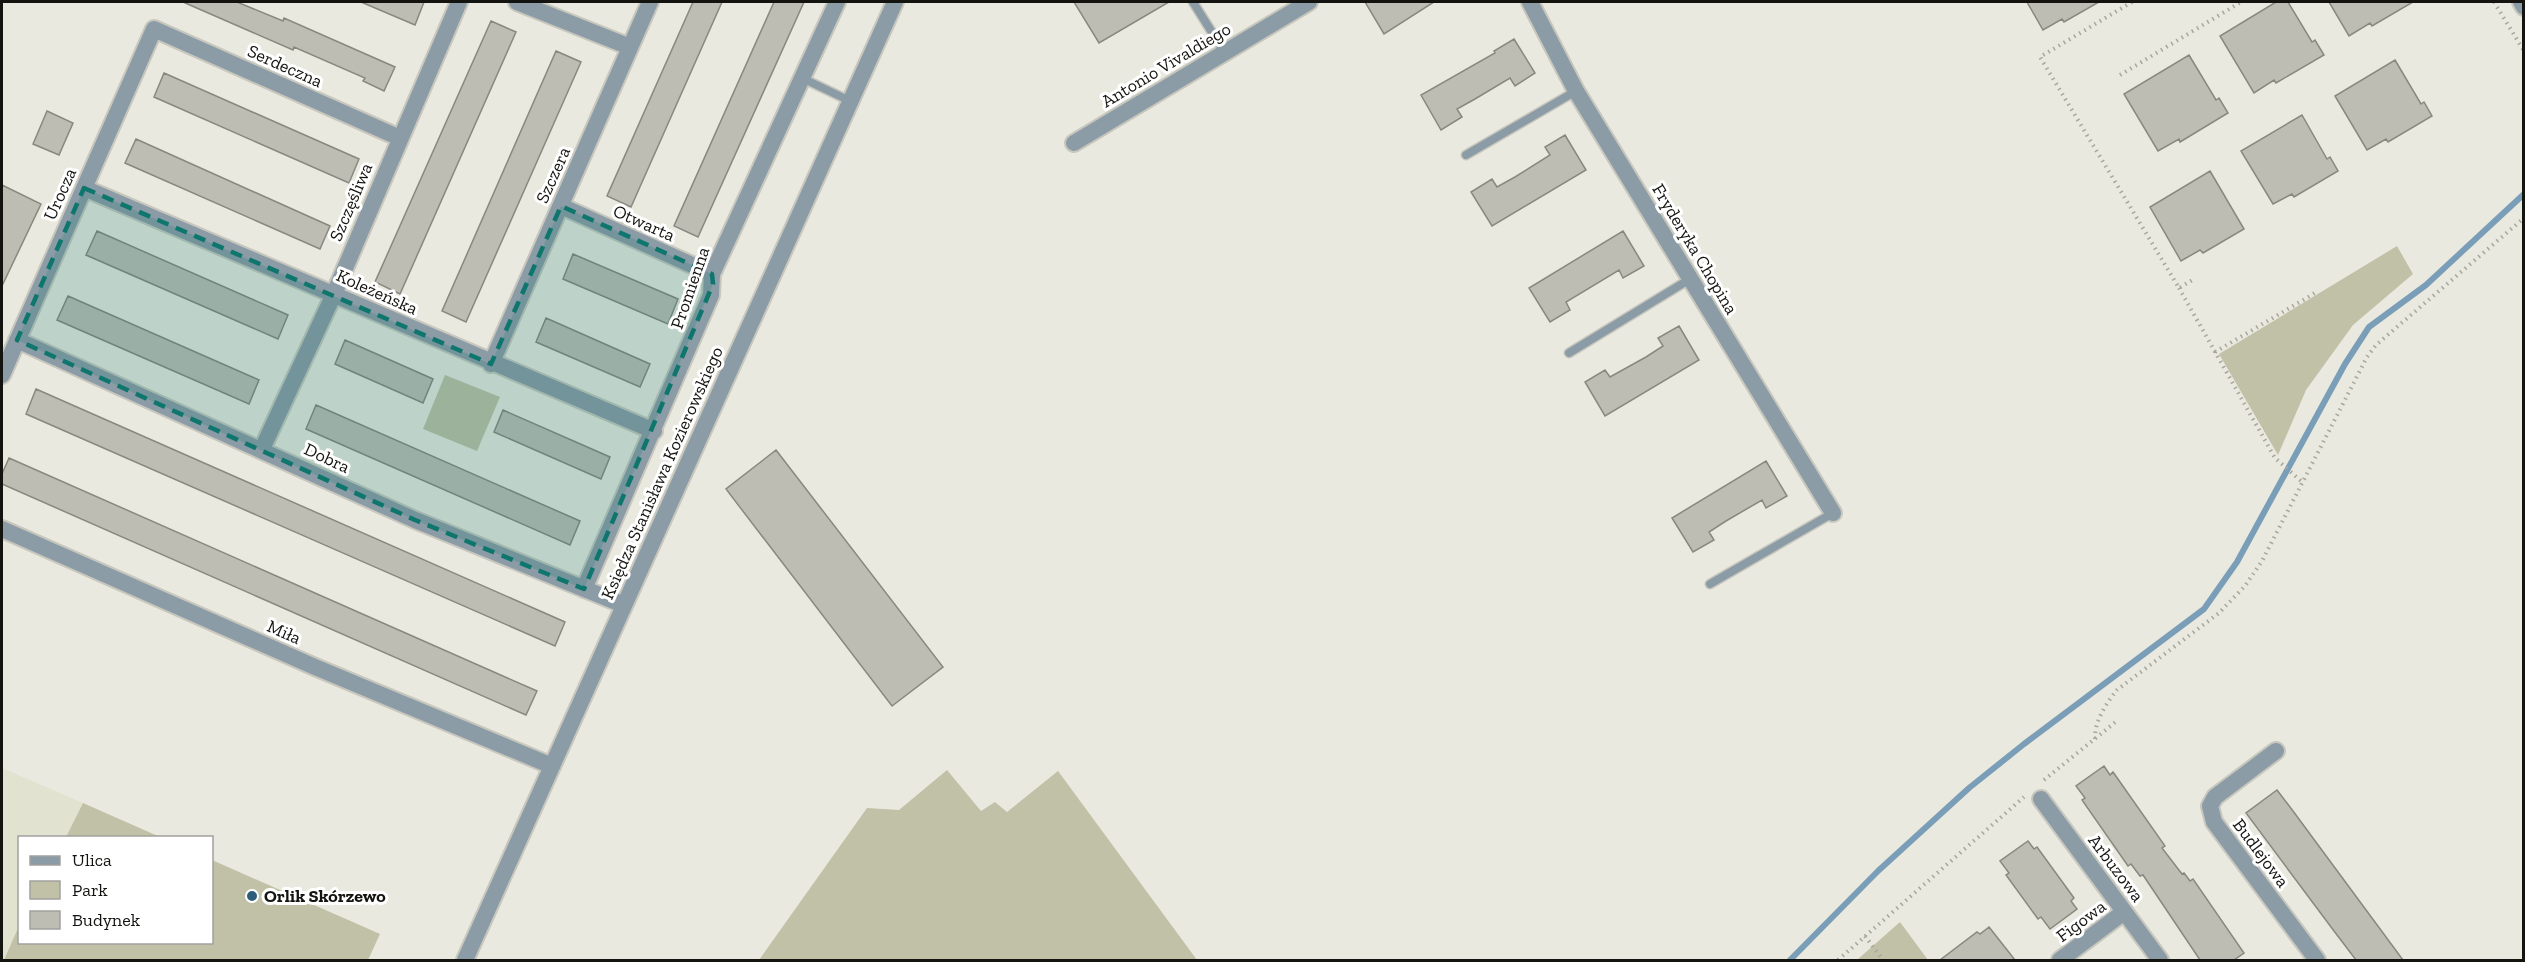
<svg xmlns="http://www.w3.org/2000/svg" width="2525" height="962" viewBox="0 0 2525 962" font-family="'Zilla Slab',serif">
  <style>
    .built { fill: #e1e2d0 }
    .green { fill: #c0c1a6 }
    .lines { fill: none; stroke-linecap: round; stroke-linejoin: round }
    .stream { stroke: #7a9eb7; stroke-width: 6 }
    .building { fill: #bdbdb3; stroke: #88887f; stroke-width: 1.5 }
    .service-casing { stroke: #c7c7be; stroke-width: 11 }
    .minor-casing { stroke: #c7c7be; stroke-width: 20 }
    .tertiary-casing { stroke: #c7c7be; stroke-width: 20 }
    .path { stroke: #a7a79f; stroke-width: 4; stroke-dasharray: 1.5 4.5; stroke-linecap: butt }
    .service { stroke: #8c9ca7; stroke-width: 8 }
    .minor { stroke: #8c9ca7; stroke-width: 16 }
    .tertiary { stroke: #8c9ca7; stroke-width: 16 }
    .marked { fill: #0f766e; fill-opacity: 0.2; stroke: #0f766e; stroke-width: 4.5; stroke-dasharray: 12 8; stroke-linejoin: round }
    .poi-dot { fill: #2d5d7b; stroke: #fff; stroke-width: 2 }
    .labels { text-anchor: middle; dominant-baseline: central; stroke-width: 6; stroke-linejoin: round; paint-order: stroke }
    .street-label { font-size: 18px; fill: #131310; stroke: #fff }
    .poi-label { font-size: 18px; font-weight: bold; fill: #131310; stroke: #fff; text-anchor: start }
  </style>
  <rect width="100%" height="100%" fill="#e9e9df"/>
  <!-- built -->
  <path class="built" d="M2,768l81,35 -17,34 -46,1 -1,94 -14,28h-3z"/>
  <!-- green -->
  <path class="green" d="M2397,246l16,28 -60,51 -47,65 -28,65 -59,-101z
    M445,375l55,22 -23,54 -54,-22z
    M947,770l34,41 14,-9 12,10 51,-41 139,189h-438l108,-152 32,2z
    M83,803l77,34h-94z
    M212,860l168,74 -12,26h-364l15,-34 1,16h192z
    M1900,922l28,38h-71z"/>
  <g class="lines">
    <!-- stream -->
    <path class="stream" d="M1790,960l88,-89 91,-83 55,-44 180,-135 33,-47 108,-198 24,-37 57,-42 98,-91"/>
  </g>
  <!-- building -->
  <path class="building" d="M183,2h54l46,19 1,-3 111,49 -11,24 -21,-10 2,-3 -71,-31 -1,3z
    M361,2h63l-9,23z
    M693,2h29l-91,205 -24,-11z
    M774,2h30l-106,235 -24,-11z
    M1074,2h95l-70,41z
    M1365,2h69l-50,32z
    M2027,2h72l-35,20 -2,-3 -19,11z
    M2276,2h12l24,40 3,-2 9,15 -48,28 -2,-3 -20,13 -34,-57z
    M2329,2h84l-41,24 -2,-3 -21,13z
    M491,21l25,11 -116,262 -25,-12z
    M1514,39l21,34 -20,13 -5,-8 -35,21 -18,10 5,8 -21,13 -20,-35 74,-42 -1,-2z
    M556,51l25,11 -115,260 -24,-11z
    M2189,55l27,45 3,-2 9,15 -48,29 -1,-3 -21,12 -34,-57z
    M2395,60l26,44 3,-2 8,14 -44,26 -2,-3 -19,11 -32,-54z
    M164,73l195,86 -10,24 -195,-86z
    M47,111l26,12 -14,32 -26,-11z
    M2302,115l25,44 3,-2 8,14 -44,26 -2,-3 -19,10 -32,-53z
    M1565,135l21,35 -94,56 -21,-34 21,-13 5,8 18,-10 35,-22 -5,-8z
    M136,139l194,87 -10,23 -195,-86z
    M2210,171l34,58 -41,24 -3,-3 -19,11 -31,-54z
    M2,185l39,19 -39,82z
    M97,231l191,84 -10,24 -192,-84z
    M1623,231l21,35 -21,12 -4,-8 -53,32 4,8 -20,12 -21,-34z
    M573,254l105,45 -10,25 -105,-45z
    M68,296l191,84 -10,24 -192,-84z
    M546,318l104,46 -10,23 -104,-45z
    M1679,326l20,34 -94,56 -20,-34 20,-12 5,7 36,-20 17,-11 -5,-8z
    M345,340l88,39 -10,24 -88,-39z
    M36,389l529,233 -10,24 -529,-232z
    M316,405l264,116 -10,24 -264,-116z
    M503,410l107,47 -9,22 -107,-47z
    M776,450l167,217 -51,39 -166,-217z
    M9,458l528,233 -11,24 -524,-231v-10z
    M1766,461l21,35 -21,12 -4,-8 -36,21 -17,11 5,8 -21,12 -21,-34z
    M2104,766l6,9 3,-3 52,74 -3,2 20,26 2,-1 6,8 3,-2 51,74 -10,7h-34l-57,-85 -3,1 -9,-12 -3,2 -46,-66 3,-2 -9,-12z
    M2277,790l16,21 110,149h-47l-22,-29 -88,-118z
    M2028,841l6,8 3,-2 37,51 -3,3 6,8 -27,20 -9,-12 -3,2 -32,-44 3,-2 -9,-12z
    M1989,927l26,33h-75l37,-28 3,2z"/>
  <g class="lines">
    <defs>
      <path id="service" d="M1193,2l32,51
        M802,78l48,23
        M1466,155l110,-64
        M1569,353l121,-74
        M1710,584l123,-71"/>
      <path id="minor" d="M517,2l113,45
        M1530,2l46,89 257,422
        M2521,2l3,5
        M1074,143l235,-141
        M84,188l570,243
        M561,206l151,68
        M17,340l398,180 209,85
        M491,364l159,-362
        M2,375l152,-346 246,109
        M262,449l72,-155 125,-292
        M2,529l313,138 237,99
        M584,589l127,-294 1,-21 125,-272
        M2276,751l-61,46 -5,9 4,16 103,138
        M2041,799l119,161
        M2060,960l64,-48"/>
      <path id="tertiary" d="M465,960l430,-958"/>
    </defs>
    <!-- service casing -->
    <use href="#service" class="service-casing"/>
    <!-- minor casing -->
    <use href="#minor" class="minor-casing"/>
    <!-- tertiary casing -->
    <use href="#tertiary" class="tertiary-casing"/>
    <!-- path -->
    <path class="path" d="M2132,2l-92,55 139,231 15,-9
      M2494,2l30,49
      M2120,75l121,-73
      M2179,288l96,170 26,23
      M2215,352l100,-59
      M2095,739c-1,-17 12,-37 22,-49l102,-77 26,-27 17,-25 105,-204 9,-12 148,-127
      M2044,780l74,-60
      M1865,936l18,24
      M1838,960l186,-163"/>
    <!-- service -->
    <use href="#service" class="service"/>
    <!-- minor -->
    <use href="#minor" class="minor"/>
    <!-- tertiary -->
    <use href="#tertiary" class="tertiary"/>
  </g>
  <!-- marked area -->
  <path class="marked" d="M84,188l407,176 70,-158 151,68 1,10 -129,305 -169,-69 -398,-180z"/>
  <!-- markers -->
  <circle class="poi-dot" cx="252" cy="896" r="6"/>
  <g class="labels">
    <!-- street labels -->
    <g class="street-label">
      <text transform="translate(1166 65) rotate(-31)">Antonio Vivaldiego</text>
      <text transform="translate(285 66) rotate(24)">Serdeczna</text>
      <text transform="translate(553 175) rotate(-66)">Szczera</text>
      <text transform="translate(60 194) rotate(-66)">Urocza</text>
      <text transform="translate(351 202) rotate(-67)">Szczęśliwa</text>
      <text transform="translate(644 223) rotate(24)">Otwarta</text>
      <text transform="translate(1695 249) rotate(59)">Fryderyka Chopina</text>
      <text transform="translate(690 288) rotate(-71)">Promienna</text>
      <text transform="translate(377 292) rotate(24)">Koleżeńska</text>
      <text transform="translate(327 458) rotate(25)">Dobra</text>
      <text transform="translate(662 473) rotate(-66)">Księdza Stanisława Kozierowskiego</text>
      <text transform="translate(284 632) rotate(24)">Miła</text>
      <text transform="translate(2261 853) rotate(53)">Budlejowa</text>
      <text transform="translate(2116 868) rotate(53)">Arbuzowa</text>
      <text transform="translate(2081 921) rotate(-37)">Figowa</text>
    </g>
    <!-- poi labels -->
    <g class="poi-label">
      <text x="264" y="896">Orlik Skórzewo</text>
    </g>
  </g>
  <!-- border -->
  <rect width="2525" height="962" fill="none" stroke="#131310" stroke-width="6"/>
  <!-- legend -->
  <rect x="18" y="836" width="195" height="108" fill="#ffffff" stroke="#a1a19f" stroke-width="1.5"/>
  <rect x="30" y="856" width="30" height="9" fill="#8c9ca7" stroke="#a1a19f" stroke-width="1.5"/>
  <text x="72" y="866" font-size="18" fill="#131310">Ulica</text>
  <rect x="30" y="881" width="30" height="18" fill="#c0c1a6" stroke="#a1a19f" stroke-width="1.5"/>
  <text x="72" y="896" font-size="18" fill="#131310">Park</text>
  <rect x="30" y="911" width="30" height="18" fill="#bdbdb3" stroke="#a1a19f" stroke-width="1.5"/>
  <text x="72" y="926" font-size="18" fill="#131310">Budynek</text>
</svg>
